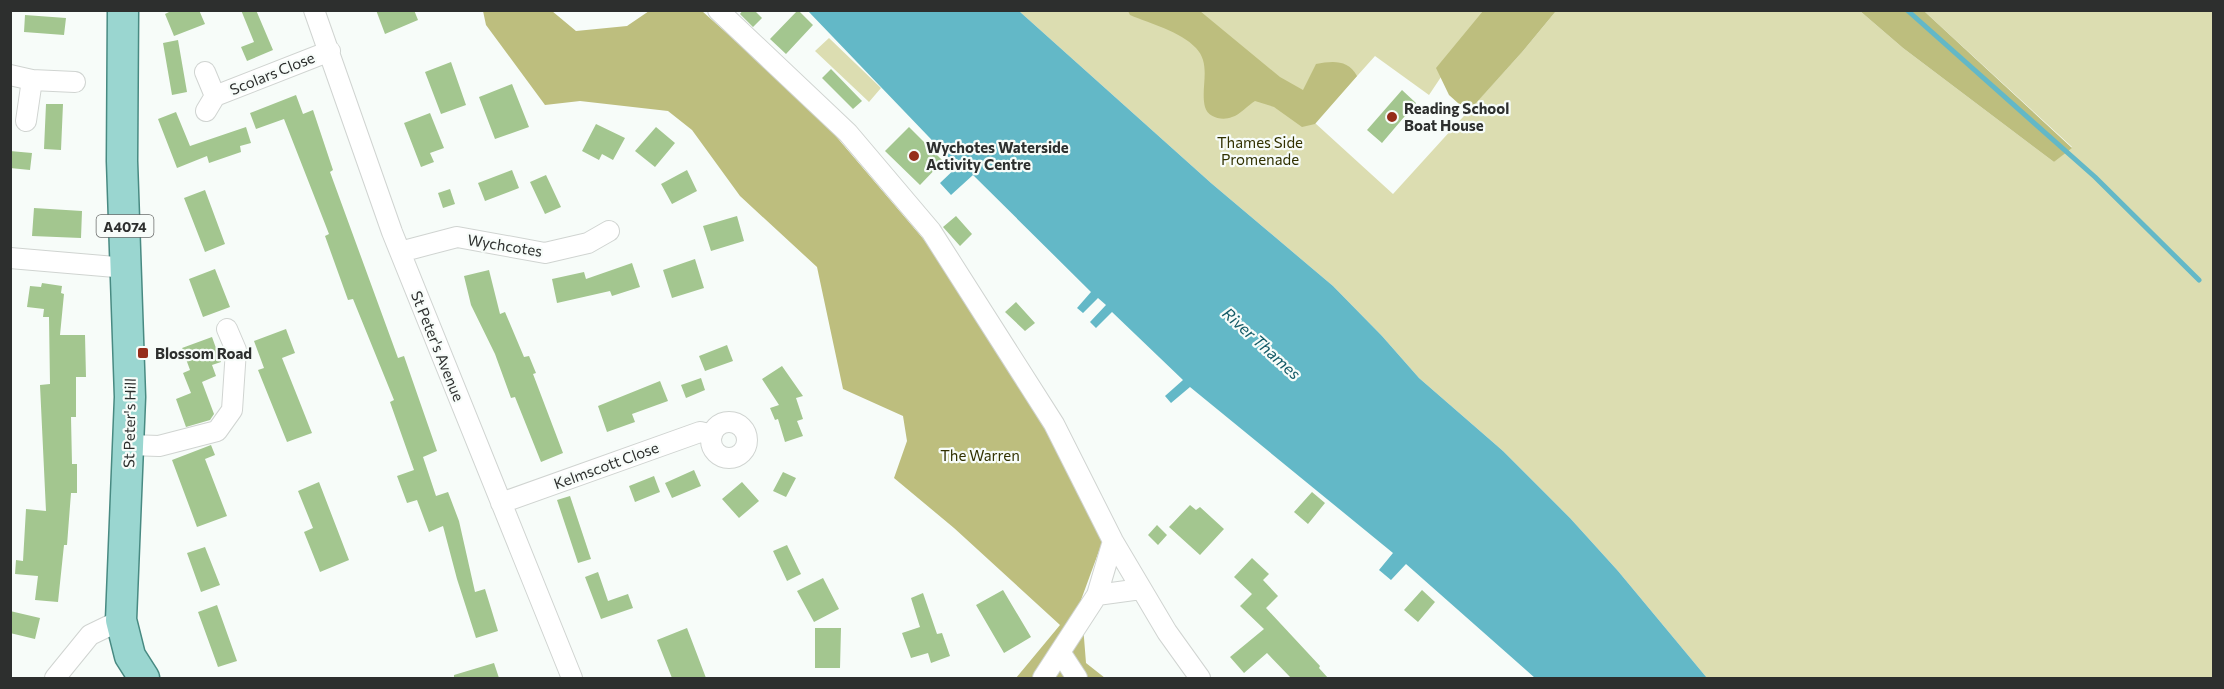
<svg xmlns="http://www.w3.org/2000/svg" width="2224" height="689" viewBox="0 0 2224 689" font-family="Commissioner,sans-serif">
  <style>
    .green { fill: #dcddb1 }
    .forest { fill: #bdbe7e }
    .water { fill: #63b8c7 }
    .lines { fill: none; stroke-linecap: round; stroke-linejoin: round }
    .stream { stroke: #63b8c7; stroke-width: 5 }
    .building { fill: #a3c68f }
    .street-casing { stroke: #d0d4d1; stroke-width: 22 }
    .primary-casing { stroke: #488a82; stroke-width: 33 }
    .street { stroke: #fff; stroke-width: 20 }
    .primary { stroke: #9ad6d0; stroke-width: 30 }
    .poi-dot { fill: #962d1a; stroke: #f7fcf9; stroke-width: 2 }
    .labels { text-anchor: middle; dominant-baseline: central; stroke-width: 4.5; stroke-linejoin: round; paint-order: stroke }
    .shield { fill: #f7fcf9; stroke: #6a6c6b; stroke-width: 1.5 }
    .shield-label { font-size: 14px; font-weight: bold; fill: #2d2f2e }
    .street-label { font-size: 15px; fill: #2d2f2e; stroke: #f7fcf9 }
    .poi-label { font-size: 15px; font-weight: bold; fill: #2d2f2e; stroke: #f7fcf9; text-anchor: start }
    .park-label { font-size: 15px; fill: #313100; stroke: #f7fcf9 }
    .water-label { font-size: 16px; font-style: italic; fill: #145b67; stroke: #f7fcf9 }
  </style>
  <rect width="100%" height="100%" fill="#f7fcf9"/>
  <!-- green -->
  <path class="green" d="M1019,11h466l-56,84 -54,-39 -60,67 78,71 130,-143 33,-40h304l43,37 151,114 18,-15 -148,-136h289v667h-506l-89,-107 -48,-53 -67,-67 -84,-73 -37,-42 -49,-50 -122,-103z
    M829,38l52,50 -12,14 -54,-51z"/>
  <!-- forest -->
  <path class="forest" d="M483,11h69l24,20 51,-5 22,-15h53l115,103 114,134 113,173 59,119 -22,60 5,63 19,15h-89l44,-53 -106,-97 -60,-50 13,-37 -4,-25 -60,-27 -26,-122 -77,-71 -48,-66 -24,-19 -88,-10 -35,4 -59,-80z
    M1128,11h72l80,66 23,13 13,-26c16,-3 32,-5 41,12l-42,48 -13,3 -28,-20 -19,-6c-7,4 -15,14 -23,16 -9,4 -24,1 -27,-10 -5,-19 7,-42 -9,-59 -16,-17 -45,-24 -66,-33z
    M1483,11h73l-33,40 -55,61 -19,-17 -13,-27z
    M1860,11h64l148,137 -18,14 -151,-114z"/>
  <!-- water -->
  <path class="water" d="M808,11h211l192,172 122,103 49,50 37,42 84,73 67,67 48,53 89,107h-172l-129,-114 -15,16 -12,-10 14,-17 -203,-166 -19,16 -6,-7 18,-16 -71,-68 -16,16 -6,-6 16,-17 -8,-7 -15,15 -6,-5 14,-16 -118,-117 -22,20 -11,-12 21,-20 -4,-4 -6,1z"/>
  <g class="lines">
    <!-- stream -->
    <path class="stream" d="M1907,10l188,167 104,103"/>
  </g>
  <!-- building -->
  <path class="building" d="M173,10h26l6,14 -31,12 -9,-22z
    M241,10h15l17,40 -26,11 -6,-14 13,-5z
    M376,10h38l4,10 -33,14z
    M743,10h11l8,8 -9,9 -13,-13z
    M798,10l15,15 -27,29 -16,-15z
    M25,15l41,3 -2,17 -40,-3z
    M178,40l9,52 -15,3 -9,-52z
    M451,62l15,43 -25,9 -16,-42z
    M831,69l31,32 -9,8 -31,-31z
    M512,84l17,43 -34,12 -16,-42z
    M1402,90l14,13 -34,40 -15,-13z
    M296,95l7,19 10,-4 20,60 -3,2 68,186 6,-2 33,95 -14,6 13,39 12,-4 11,29 16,71 10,-3 13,42 -22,7 -19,-59 -14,-53 -14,6 -12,-32 -10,3 -10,-27 17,-6 -24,-68 4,-2 -41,-101 -5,1 -23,-64 4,-2 -45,-115 -28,10 -6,-16z
    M46,104h17l-2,46 -17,-1z
    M176,112l14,34 56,-19 5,16 -11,3 1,6 -32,11 -2,-7 -30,12 -19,-49z
    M430,113l14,35 -14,5 4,9 -13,5 -17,-44z
    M596,124l29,14 -12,22 -11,-6 -3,6 -17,-9z
    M656,127l19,16 -20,24 -20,-16z
    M909,127l34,34 -23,24 -35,-34z
    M10,151l22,2 -2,17 -20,-2z
    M512,170l7,18 -34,13 -7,-18z
    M687,170l10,21 -25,13 -11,-20z
    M546,175l15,32 -16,7 -15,-32z
    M450,189l5,15 -12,4 -5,-15z
    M205,190l20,54 -20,8 -21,-54z
    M34,208l48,3 -1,27 -49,-2z
    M737,216l7,25 -33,10 -8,-25z
    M956,216l16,18 -12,12 -17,-19z
    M695,259l9,29 -32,10 -9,-28z
    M632,263l8,24 -28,9 -2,-5 -53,12 -5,-24 32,-7 2,7z
    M215,269l15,38 -27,10 -14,-38z
    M489,270l11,44 5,-2 19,45 5,-1 7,17 -3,1 30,79 -22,9 -26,-65 -4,1 -16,-44 -24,-49 -7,-29z
    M42,283l20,3 -1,7 3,1 -4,41h25l1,42h-10v40h-5l1,47h5v29h-6l-4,52h-3l-6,57 -23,-2 3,-24 -23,-2 1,-14 7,1 3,-52 20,2 -6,-126 10,-1 -1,-67h-6l1,-8 -17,-2 3,-21 11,1z
    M1016,302l19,21 -10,8 -20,-19z
    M286,329l9,24 -13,5 30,75 -25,9 -29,-72 6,-2 -10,-27z
    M212,337l9,25 -9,3 4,11 -14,6 12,32 -4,6 -24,7 -10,-28 15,-6 -8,-20 7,-3 -8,-22z
    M727,345l6,16 -28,10 -6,-15z
    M782,366l21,30 -7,2 7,21 -6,2 6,15 -18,6 -7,-23 -3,1 -5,-12 9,-3 -17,-26z
    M701,378l4,12 -19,8 -5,-13z
    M660,381l8,20 -36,13 3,8 -28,10 -9,-26z
    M211,445l4,10 -10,4 22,57 -30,11 -25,-67z
    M694,470l7,16 -29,12 -7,-15z
    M783,472l13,6 -10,19 -13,-6z
    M654,476l6,16 -25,10 -6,-16z
    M319,482l30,78 -29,12 -16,-40 9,-4 -15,-37z
    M742,482l17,19 -20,17 -17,-19z
    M1312,492l13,11 -17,21 -14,-12z
    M570,496l21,63 -13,4 -21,-63z
    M1190,505l6,5 4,-3 24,22 -24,26 -31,-28z
    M1157,525l10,10 -9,10 -10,-10z
    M787,545l14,29 -14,7 -14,-30z
    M205,547l15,38 -19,7 -14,-39z
    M1252,558l17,16 -6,6 15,16 -12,12 54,58 -1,2 9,10h-37l-24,-25 -23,20 -14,-16 34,-28 -24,-23 12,-12 -18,-17z
    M598,572l10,29 20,-7 5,14 -32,11 -16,-42z
    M823,578l16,31 -25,13 -17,-31z
    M1003,590l28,47 -27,16 -28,-48z
    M1422,590l13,12 -17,20 -14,-12z
    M923,593l14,41 5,-1 8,23 -19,7 -3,-10 -17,5 -9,-25 18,-6 -9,-29z
    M217,605l20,56 -19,6 -20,-55z
    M10,611l30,7 -5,21 -25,-6z
    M687,628l19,50h-34l-15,-38z
    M815,628h26l-1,40h-25z
    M494,663l5,15h-45v-3z"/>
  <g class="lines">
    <defs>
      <path id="street" d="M314,10l78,222 180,446
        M718,10l130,123 83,98 123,193 59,117 54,91 33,46
        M205,72l10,24
        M10,75l22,5 43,2
        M206,111l9,-15 115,-45
        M26,121l6,-41
        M400,252l57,-15 88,16 43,-10 21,-12
        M10,258l117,10
        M711 440a18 18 0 1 1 36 0a18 18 0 1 1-36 0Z
        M130,445l29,1 58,-15 15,-21 4,-60 -9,-21
        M501,503l199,-71 12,3
        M1097,595l44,-6
        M1060,652l17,26
        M55,678l35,-43 31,-15
        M1043,678l54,-83 16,-54"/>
      <path id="primary" d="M123,10l-1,151 8,236 -9,223 9,36 14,22"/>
    </defs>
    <!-- street casing -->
    <use href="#street" class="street-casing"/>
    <!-- primary casing -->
    <use href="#primary" class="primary-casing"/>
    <!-- street -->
    <use href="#street" class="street"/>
    <!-- primary -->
    <use href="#primary" class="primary"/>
  </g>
  <!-- markers -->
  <g class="poi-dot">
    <circle cx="1392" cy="117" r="6"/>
    <circle cx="914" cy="156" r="6"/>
    <rect x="137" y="347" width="12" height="12" rx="3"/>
  </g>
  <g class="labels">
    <!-- shield labels -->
    <rect class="shield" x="96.5" y="215" width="57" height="22" rx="4.5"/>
    <g class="shield-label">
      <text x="125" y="226">A4074</text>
    </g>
    <!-- street labels -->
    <g class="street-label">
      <text transform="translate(272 73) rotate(-22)">Scolars Close</text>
      <text transform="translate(505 245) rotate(9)">Wychcotes</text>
      <text transform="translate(438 346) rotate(68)">St Peter's Avenue</text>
      <text transform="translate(129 423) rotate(-89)">St Peter's Hill</text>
      <text transform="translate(606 465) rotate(-20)">Kelmscott Close</text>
    </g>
    <!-- poi labels -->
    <g class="poi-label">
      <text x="1404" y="108">Reading School<tspan x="1404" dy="17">Boat House</tspan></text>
      <text x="926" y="147">Wychotes Waterside<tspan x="926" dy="17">Activity Centre</tspan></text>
      <text x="155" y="353">Blossom Road</text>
    </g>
    <!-- park labels -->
    <g class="park-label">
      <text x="1260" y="142">Thames Side<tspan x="1260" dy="17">Promenade</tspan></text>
      <text x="980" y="455">The Warren</text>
    </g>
    <!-- water labels -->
    <g class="water-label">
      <text transform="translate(1262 343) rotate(42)">River Thames</text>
    </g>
  </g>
  <!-- border -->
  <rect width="2224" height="689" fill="none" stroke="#2d2f2e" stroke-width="24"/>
</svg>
